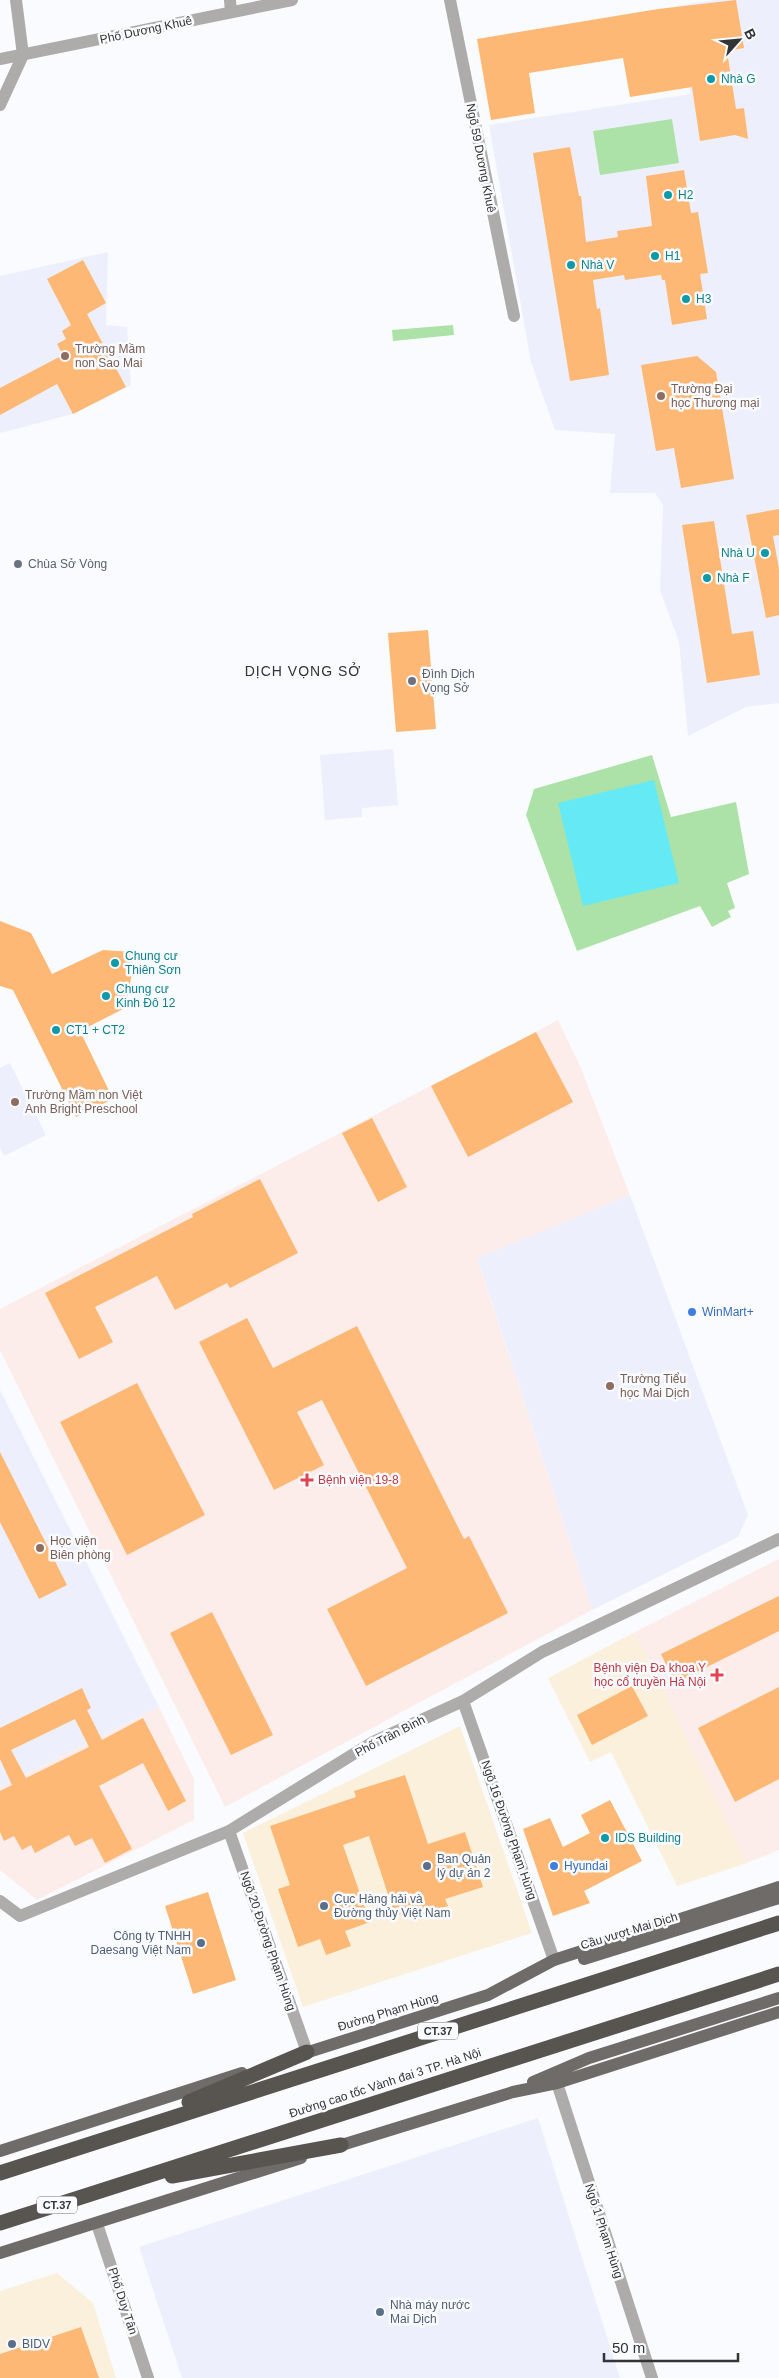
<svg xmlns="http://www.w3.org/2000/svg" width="779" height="2378" viewBox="0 0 779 2378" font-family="Arial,sans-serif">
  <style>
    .commercial { fill: #faf0db }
    .built { fill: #edeffc }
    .medical { fill: #fdedea }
    .green { fill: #ace2a7 }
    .water { fill: #65eaf5 }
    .building { fill: #fcb874; fill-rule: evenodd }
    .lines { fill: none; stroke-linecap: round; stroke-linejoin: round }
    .minor { stroke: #aeacaa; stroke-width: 12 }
    .tertiary { stroke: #aeacaa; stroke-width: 12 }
    .primary { stroke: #6f6b68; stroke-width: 12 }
    .motorway { stroke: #585450; stroke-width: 15 }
    .culture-dot { fill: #0f9aa8; stroke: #fafbff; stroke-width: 2 }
    .education-dot { fill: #8d6e63; stroke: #fafbff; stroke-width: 2 }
    .worship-dot { fill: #6b7280; stroke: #fafbff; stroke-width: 2 }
    .shop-dot { fill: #3f7fe0; stroke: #fafbff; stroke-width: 2 }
    .health-dot { fill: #e0444e; stroke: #fafbff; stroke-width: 2 }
    .service-dot { fill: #5c6f8a; stroke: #fafbff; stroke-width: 2 }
    .labels { text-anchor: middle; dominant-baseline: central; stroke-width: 5; stroke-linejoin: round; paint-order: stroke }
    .shield { fill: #fafbff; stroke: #6f7072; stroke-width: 1 }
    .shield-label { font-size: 11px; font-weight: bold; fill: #333436 }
    .street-label { font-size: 12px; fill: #333436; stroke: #fafbff }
    .culture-label { font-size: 12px; fill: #0d838f; stroke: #fafbff; text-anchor: start }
    .education-label { font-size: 12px; fill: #785e54; stroke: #fafbff; text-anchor: start }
    .worship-label { font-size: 12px; fill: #5b616d; stroke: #fafbff; text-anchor: start }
    .shop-label { font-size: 12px; fill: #366cbe; stroke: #fafbff; text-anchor: start }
    .health-label { font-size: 12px; fill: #be3a42; stroke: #fafbff; text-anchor: start }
    .service-label { font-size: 12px; fill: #4e5e75; stroke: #fafbff; text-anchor: start }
    .neighbourhood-label { font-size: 14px; letter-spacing: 1px; fill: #333438; stroke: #fafbff }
  </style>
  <rect width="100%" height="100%" fill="#fafbff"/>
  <!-- commercial -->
  <path class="commercial" d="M635,1632l112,231 -70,23 -66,-134 -21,10 -42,-84z
    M460,1726l72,207 -229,74 -60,-174z
    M57,2273l36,30 23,75h-116v-87z"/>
  <!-- built -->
  <path class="built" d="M716,0h63v703l-33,4 -58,29 -9,-94 -19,-52 3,-85 -8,-12h-45l5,-59 -60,-4 -24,-68 -42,-237 201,-31 -14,-88z
    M108,252l-2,73 21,2 4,58 -58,29 -73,19v-157z
    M393,749l5,56 -36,3v9l-37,3 -5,-65z
    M10,1063l36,72 -42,21 -4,-8v-80z
    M630,1195l118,320 -10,22 -146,73 -115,-353z
    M0,1390l159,317 -159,80z
    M538,2118l82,260h-438l-43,-131z"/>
  <!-- medical -->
  <path class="medical" d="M558,1020l23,48 49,127 -153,63 115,352 -367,197 -225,-457v-41z
    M779,1559v291l-32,13 -112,-231z
    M159,1707l35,72v41l-157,80 -37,-30v-83z"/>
  <!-- green -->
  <path class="green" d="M672,119l7,44 -79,12 -7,-44z
    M453,325l1,10 -61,6 -1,-11z
    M652,755l19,62 65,-15 13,72 -22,9 8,25 -7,3 3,6 -19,10 -12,-21 -123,45 -51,-136 8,-26z"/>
  <!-- water -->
  <path class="water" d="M654,780l25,103 -96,23 -25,-103z"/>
  <!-- building -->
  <path class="building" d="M736,0l8,48 -17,3 9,58 8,-1 4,31 -13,-4 -35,6 -8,-54 -62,10 -7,-39 -94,15 6,40 -44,7 -14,-81 181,-30z
    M570,147l9,49h2l5,46 32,-5 -1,-6 35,-5 -6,-50 38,-6 7,43 7,-1 10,61 -8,1 7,45 -35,6 -7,-45h-3l-1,-5 -36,5 -1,-5 -31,5 4,29 3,-1 9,67 -39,6 -37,-228z
    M83,260l23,43 -19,11 39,73 -53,27 -16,-30 -57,31v-27l63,-33 -6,-11 9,-5 -4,-8 9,-6 -24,-46z
    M697,356l19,16 18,107 -53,9 -7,-40 -18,3 -15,-86z
    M779,509v26l-6,1 6,33v46l-13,3 -20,-103z
    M714,521l18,113 21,-3 7,44 -53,8 -25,-158z
    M428,630l8,99 -40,3 -8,-99z
    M0,921l31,12 21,41 51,-24 29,2v21l-7,35 -45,23 33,68 -37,18 -63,-127 -13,-4z
    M536,1032l37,70 -105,55 -37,-71z
    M372,1118l35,69 -29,15 -36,-69z
    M260,1179l38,74 -68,35 -3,-5 -52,27 -18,-34 -62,31 18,35 -34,17 -34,-66 148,-76 -1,-3z
    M247,1318l26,50 84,-42 107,213 5,-3 39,77 -142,73 -39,-77 80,-41 -85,-168 -25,12 27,53 -50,25 -75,-148z
    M137,1383l68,132 -78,40 -67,-133z
    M0,1452l67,133 -28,14 -39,-77z
    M779,1596v35l-104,52 -14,-29z
    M212,1612l61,123 -42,20 -61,-122z
    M632,1686l16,30 -56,29 -15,-30z
    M779,1687v92l-44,23 -37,-74z
    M82,1688l9,20 -4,2 15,30 41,-22 43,83 -18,10 -25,-48 -44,23 33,63 -27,14 -13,-25 -17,8 -6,-11 -34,18 -4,-8 -9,5 -8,-14 -10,5 -4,-9v-41l12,-6 -12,-26v-31zM75,1719l14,28 -63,31 -15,-28z
    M405,1775l23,69 37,-12 18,55 -38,12 3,7 -39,13 -3,-7 -11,4 -26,-80 -26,9 27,77 -25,9 6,15 -25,9 -6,-16 -22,8 -20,-58 12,-4 -20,-59 86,-29 -2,-6z
    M610,1800l32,61 -58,30 6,12 -37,13 -30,-87 27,-11 13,29 27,-14 -9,-18z
    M208,1892l28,88 -43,14 -28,-88z
    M81,2327l18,51h-99v-24z"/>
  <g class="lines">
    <!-- minor -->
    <path class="minor" d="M230,0l1,12
      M450,0l64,316
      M0,105l23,-50 -7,-55
      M463,1701l91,259
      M229,1831l78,221
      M0,1901l20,15 209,-85 144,-89 90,-41 79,-49 237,-113
      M557,2083l95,295"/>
    <!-- tertiary -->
    <path class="tertiary" d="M0,59l292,-59
      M97,2224l51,154"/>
    <!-- primary -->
    <path class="primary" d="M584,1959l195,-61
      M299,2055l189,-60 66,-35 225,-73
      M533,2082l56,-24 190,-60
      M332,2148l181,-56 44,-9 222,-71
      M0,2151l242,-78
      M0,2253l301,-95"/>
    <!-- motorway -->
    <path class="motorway" d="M189,2102l118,-50
      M0,2173l779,-250
      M172,2176l169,-31
      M0,2223l779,-249"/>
  </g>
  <!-- markers -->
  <g class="culture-dot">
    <circle cx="711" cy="79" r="5"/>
    <circle cx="668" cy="195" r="5"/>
    <circle cx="655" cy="256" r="5"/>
    <circle cx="571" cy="265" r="5"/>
    <circle cx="686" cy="299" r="5"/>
    <circle cx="765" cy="553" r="5"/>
    <circle cx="707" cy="578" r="5"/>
    <circle cx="115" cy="963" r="5"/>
    <circle cx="106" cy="996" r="5"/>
    <circle cx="56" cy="1030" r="5"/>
    <circle cx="605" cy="1838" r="5"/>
  </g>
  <g class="education-dot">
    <circle cx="65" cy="356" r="5"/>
    <circle cx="661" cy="396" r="5"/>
    <circle cx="15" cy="1102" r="5"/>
    <circle cx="610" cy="1386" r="5"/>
    <circle cx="40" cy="1548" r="5"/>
  </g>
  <g class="worship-dot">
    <circle cx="18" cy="564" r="5"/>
    <circle cx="412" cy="681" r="5"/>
  </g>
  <g class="shop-dot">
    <circle cx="692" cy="1312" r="5"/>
    <circle cx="554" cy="1866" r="5"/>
  </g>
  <g class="health-dot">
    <path d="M304.5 1472.5h5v5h5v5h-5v5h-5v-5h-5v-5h5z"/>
    <path d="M714.5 1667.5h5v5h5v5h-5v5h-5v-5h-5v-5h5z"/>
  </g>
  <g class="service-dot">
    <circle cx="427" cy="1866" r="5"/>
    <circle cx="324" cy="1906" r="5"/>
    <circle cx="201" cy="1943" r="5"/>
    <circle cx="380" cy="2312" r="5"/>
    <circle cx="12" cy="2344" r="5"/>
  </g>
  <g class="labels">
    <!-- shield labels -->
    <g class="shield">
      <rect x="418" y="2022.5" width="40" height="17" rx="4"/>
      <rect x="37" y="2196.5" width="40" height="17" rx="4"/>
    </g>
    <g class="shield-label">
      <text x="438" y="2031">CT.37</text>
      <text x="57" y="2205">CT.37</text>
    </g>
    <!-- street labels -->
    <g class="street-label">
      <text transform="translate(146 30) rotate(-12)">Phố Dương Khuê</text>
      <text transform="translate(481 158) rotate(79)">Ngõ 59 Dương Khuê</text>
      <text transform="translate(390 1736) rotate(-27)">Phố Trần Bình</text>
      <text transform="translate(509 1830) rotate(71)">Ngõ 16 Đường Phạm Hùng</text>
      <text transform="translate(629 1931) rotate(-17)">Cầu vượt Mai Dịch</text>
      <text transform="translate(268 1941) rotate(71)">Ngõ 20 Đường Phạm Hùng</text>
      <text transform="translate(388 2012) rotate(-17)">Đường Phạm Hùng</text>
      <text transform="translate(385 2083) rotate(-18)">Đường cao tốc Vành đai 3 TP. Hà Nội</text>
      <text transform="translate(604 2231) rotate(72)">Ngõ 1 Phạm Hùng</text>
      <text transform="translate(123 2301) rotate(72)">Phố Duy Tân</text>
    </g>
    <!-- culture labels -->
    <g class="culture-label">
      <text x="721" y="79">Nhà G</text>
      <text x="678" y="195">H2</text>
      <text x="665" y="256">H1</text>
      <text x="581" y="265">Nhà V</text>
      <text x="696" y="299">H3</text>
      <text x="755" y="553" text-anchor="end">Nhà U</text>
      <text x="717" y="578">Nhà F</text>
      <text x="125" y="956">Chung cư<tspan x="125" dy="14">Thiên Sơn</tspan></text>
      <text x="116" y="989">Chung cư<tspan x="116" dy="14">Kinh Đô 12</tspan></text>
      <text x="66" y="1030">CT1 + CT2</text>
      <text x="615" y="1838">IDS Building</text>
    </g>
    <!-- education labels -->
    <g class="education-label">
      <text x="75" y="349">Trường Mầm<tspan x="75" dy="14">non Sao Mai</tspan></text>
      <text x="671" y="389">Trường Đại<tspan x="671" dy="14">học Thương mại</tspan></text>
      <text x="25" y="1095">Trường Mầm non Việt<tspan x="25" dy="14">Anh Bright Preschool</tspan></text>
      <text x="620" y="1379">Trường Tiểu<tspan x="620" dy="14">học Mai Dịch</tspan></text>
      <text x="50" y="1541">Học viện<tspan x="50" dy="14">Biên phòng</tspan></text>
    </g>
    <!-- worship labels -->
    <g class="worship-label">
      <text x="28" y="564">Chùa Sở Vòng</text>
      <text x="422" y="674">Đình Dịch<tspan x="422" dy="14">Vọng Sở</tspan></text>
    </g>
    <!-- shop labels -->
    <g class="shop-label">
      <text x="702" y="1312">WinMart+</text>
      <text x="564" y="1866">Hyundai</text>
    </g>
    <!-- health labels -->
    <g class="health-label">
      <text x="318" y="1480">Bệnh viện 19-8</text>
      <text x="706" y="1668" text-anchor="end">Bệnh viện Đa khoa Y<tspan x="706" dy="14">học cổ truyền Hà Nội</tspan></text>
    </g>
    <!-- service labels -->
    <g class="service-label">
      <text x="437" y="1859">Ban Quản<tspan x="437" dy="14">lý dự án 2</tspan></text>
      <text x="334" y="1899">Cục Hàng hải và<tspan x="334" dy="14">Đường thủy Việt Nam</tspan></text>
      <text x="191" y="1936" text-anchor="end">Công ty TNHH<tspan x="191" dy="14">Daesang Việt Nam</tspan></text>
      <text x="390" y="2305">Nhà máy nước<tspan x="390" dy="14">Mai Dịch</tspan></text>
      <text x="22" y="2344">BIDV</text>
    </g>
    <!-- neighbourhood labels -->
    <g class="neighbourhood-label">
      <text x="303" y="671">DỊCH VỌNG SỞ</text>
    </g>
  </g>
  <!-- north arrow -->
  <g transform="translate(739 40) rotate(63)" stroke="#fafbff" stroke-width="4" paint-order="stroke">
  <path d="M0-4L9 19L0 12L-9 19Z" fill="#333436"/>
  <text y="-8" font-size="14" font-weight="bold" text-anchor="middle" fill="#333436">B</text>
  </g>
  <!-- scale -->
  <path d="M604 2353v8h134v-8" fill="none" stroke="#333436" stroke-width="2.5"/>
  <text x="612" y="2353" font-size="15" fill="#333436" stroke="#fafbff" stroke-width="4" paint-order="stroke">50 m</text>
</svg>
